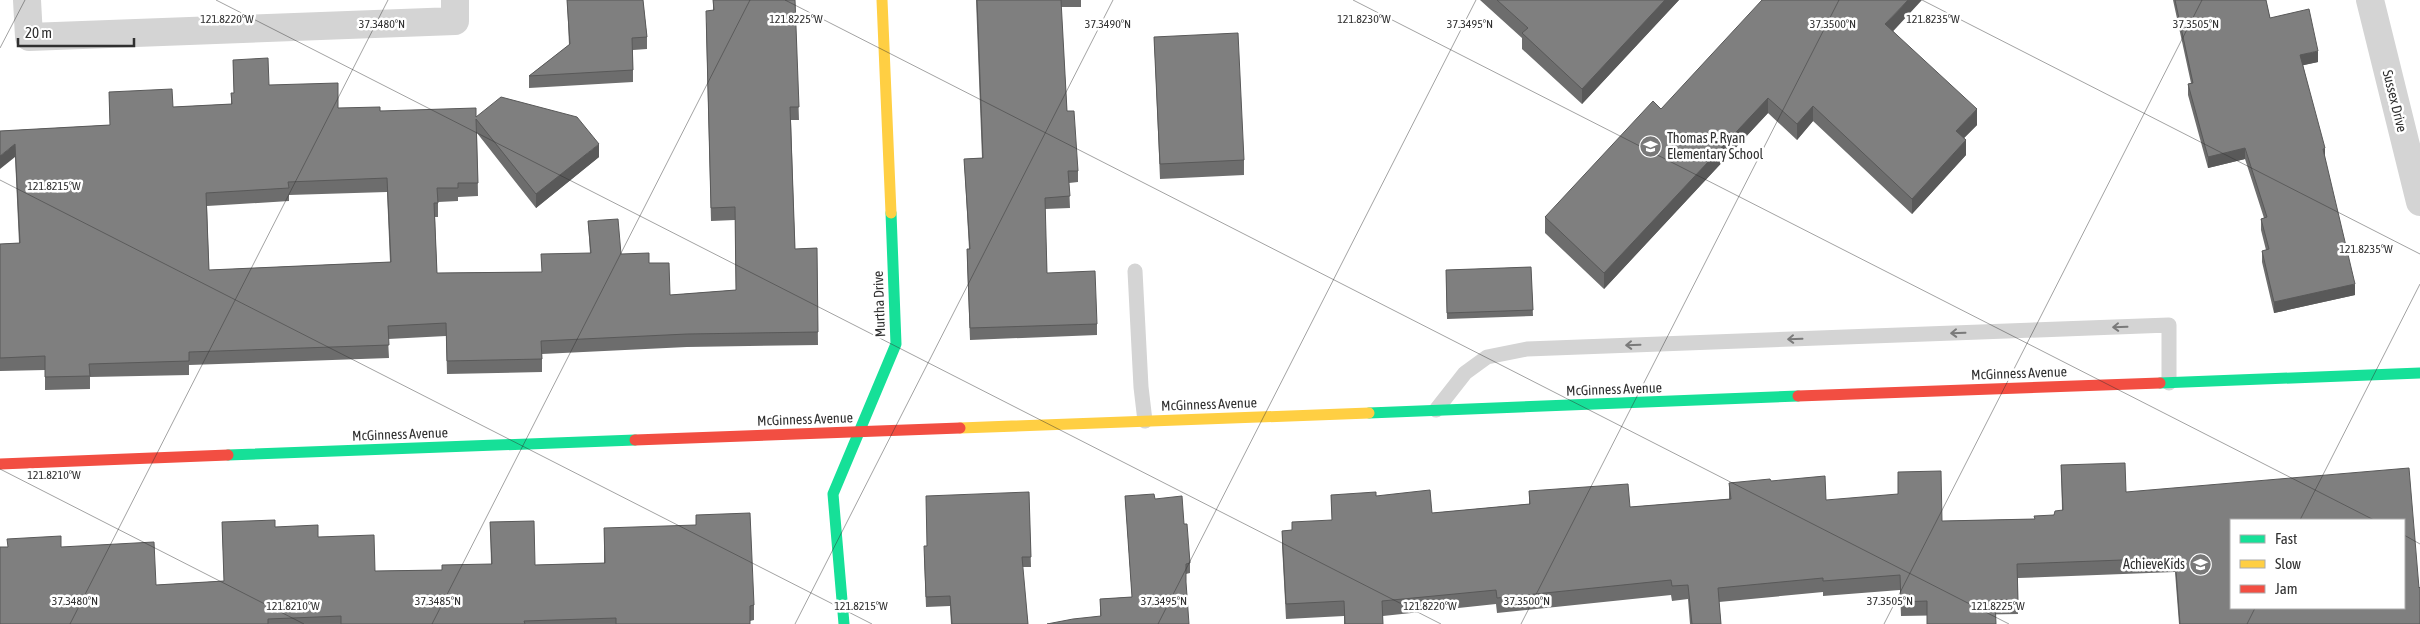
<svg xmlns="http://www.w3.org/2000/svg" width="2420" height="624" viewBox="0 0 2420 624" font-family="'Asap Condensed',sans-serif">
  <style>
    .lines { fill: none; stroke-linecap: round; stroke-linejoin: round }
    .lane { stroke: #d4d4d4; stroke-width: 15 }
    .street { stroke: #d4d4d4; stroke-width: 28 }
    .fast { stroke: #16e098; stroke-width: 11 }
    .slow { stroke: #ffcf43; stroke-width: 11 }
    .jam { stroke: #f24e42; stroke-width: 11 }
    .wall { fill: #6d6d6d; fill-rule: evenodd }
    .shaded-wall { fill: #595959 }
    .building { fill: #7f7f7f; stroke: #595959; fill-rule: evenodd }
    .oneway { stroke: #7a7a7a }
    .ticks { fill: none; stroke: #303030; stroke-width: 1; stroke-opacity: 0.45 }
    .labels { text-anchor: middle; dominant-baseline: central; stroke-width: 5; stroke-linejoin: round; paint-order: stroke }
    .street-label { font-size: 14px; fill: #303030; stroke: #fff }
    .poi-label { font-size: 14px; fill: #303030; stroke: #fff; text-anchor: start }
    .ticks-label { font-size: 12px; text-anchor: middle; fill: #303030; stroke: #fff; stroke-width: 5; stroke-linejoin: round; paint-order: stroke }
  </style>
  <rect width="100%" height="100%" fill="#fff"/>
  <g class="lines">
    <!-- lane -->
    <path class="lane" d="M1135,271l6,116 4,34
      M1436,410l29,-37 22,-16 40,-8 642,-24v58"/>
    <!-- street -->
    <path class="street" d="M27,0l2,37 426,-16v-21
      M2370,0l50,202"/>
    <!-- fast -->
    <path class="fast" d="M2160,383l260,-10
      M1369,413l429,-17
      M228,455l407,-15
      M844,624l-11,-130 63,-150 -5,-131"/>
    <!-- slow -->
    <path class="slow" d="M882,0l9,213
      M960,428l409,-15"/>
    <!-- jam -->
    <path class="jam" d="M1798,396l362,-13
      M635,440l325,-12
      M0,464l228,-9"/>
  </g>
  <!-- wall -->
  <path class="wall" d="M567,0h76l4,37v12l-14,1v32l-104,6v-12l40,-31z
    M713,0h82l4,120h-8l4,129 22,-1 1,97 -131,2 -145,7v18l-95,2 -1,-38 -58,3 1,19 -200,7v10l-99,2v12l-45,1v-20l-45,1v-127l19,-1 -4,-86 -15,-26 110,-6 -1,-33 64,15 58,-3v-11h3l-1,-33 36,25 69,23 138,9 123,40 -63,51 -59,-75 1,63 -20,1v4l-20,1v15h-3l2,56 105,-1 48,-19 -2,-32 33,33 28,9 21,32 66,-5 -1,-70 -24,1 -5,-197 7,-14zM387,192l3,70 -181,8 -2,-64 82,-5v-6z
    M976,0h105v7h-20l6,104 11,60v11l-9,1 1,25 -25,1 2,64 50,51v11l-127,5 -3,-79v-12h2l-5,-90 18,-1z
    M1480,0h199l-97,104 -60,-55v-11z
    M2173,0h93l4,18 48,44 -15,3 22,94 30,136 -81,18 -12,-51v-11l4,-1 -5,-20v-11l3,-1 -19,-59 -37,9 -20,-73v-11l3,-1z
    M1893,31l84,94 -13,13 2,17 -54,59 -99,-93 -16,19 -29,-27 -164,176 -59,-56v-16l116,-108z
    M1154,37l90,123v15l-84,4z
    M1531,267l2,49 -86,3 -1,-49z
    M2061,465l65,27 294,132h-241l-4,-52 -157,6v36l-117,2 -1,-26 -77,6v-4l-104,10 2,22h-31l-2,-25 -16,2 -1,-6 -174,18 -1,-9 -113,12v8h-39v-8l-58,3 -4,-74v-14l10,-1 40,-10 -1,-25 45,1 56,17 97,-9v-13l101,16 99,-8v-16l42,-2 55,19 116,21 92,-2 20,-4 8,-5z
    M1029,492l2,75h-9l6,57h-77l-1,-18 -24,1 -2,-51 3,-10z
    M1125,496l30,3 29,25 6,39v10l-4,1v8l-86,34v-17l32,-2z
    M222,522l53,5 43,10 57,34 67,-1 49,-6 -1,-42 45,43 69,-2v-35l150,77v15l-4,1v3h-750l61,-77 95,38 68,-4z"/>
  <!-- shaded-wall -->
  <path class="shaded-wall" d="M1665,0h14l-97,104v-15z
    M1908,0h14l-37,40v-16z
    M2318,51v11l-18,4v-11z
    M1768,98v15l-164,176v-16z
    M1813,106v15l-16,19v-16z
    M1977,109v16l-21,21v-15z
    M1966,140v15l-54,59v-15z
    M15,144v13l-15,12v-13z
    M599,144v13l-63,51v-14z
    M2245,148v11l-37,9v-11z
    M2325,148v11l-2,-10z
    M2355,284v11l-81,18v-11z"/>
  <!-- building -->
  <path class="building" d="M567,0h76l4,37 -15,1 1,32 -104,6 41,-32z
    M713,0h82l4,107h-9l5,142 22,-1 1,84 -131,2 -146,7 1,18 -95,2 -1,-38 -58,3 1,19 -200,7v9l-100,3 1,12 -45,1v-21l-45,2v-114l20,-1 -5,-99 -15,12v-25l110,-6 -1,-33 63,-3 1,18 59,-3 -1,-11h3l-1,-33 35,-2 1,27 69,-2v25l42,-1v4l96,-3v9l25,-20 76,20 22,27 -63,50 -60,-75 2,64h-20v5h-21l1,15h-4l3,70 105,-1 -1,-18 50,-1 -3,-32 30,-2 3,35 28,-1v10h20l1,32 66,-5 -1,-83 -24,1 -5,-197 8,-1zM387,178l4,84 -182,8 -3,-77 83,-5 -1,-6z
    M977,0h84l6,111h7l4,60h-10l2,25 -25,2 2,75 48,-2 2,53 -127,4 -3,-79h3l-6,-90 19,-1z
    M1497,0h168l-83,89 -60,-56 6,-5z
    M1762,0h146l-23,24 92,85 -21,22 10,9 -54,59 -99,-93 -16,18 -29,-26 -164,175 -59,-56 108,-116 8,8z
    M2175,0h91l4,18 39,-9 9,42 -18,4 25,93 -2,1 32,135 -81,18 -12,-51 7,-2 -8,-30 6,-2 -22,-69 -37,9 -20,-73 5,-1z
    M1238,33l6,127 -84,4 -6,-127z
    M1531,267l2,43 -86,3 -1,-43z
    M2125,463l1,29 283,-24 10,120 1,-1v37h-240l-5,-66 -158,6 1,36h-23l1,24h-69v-23l-26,1 -1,-27 -77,6v-3l-105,10 3,36h-29l-4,-39 -16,1 -1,-6 -174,18 -1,-8 -114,11 1,23h-38l-1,-23 -58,3 -4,-73 10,-1v-8l40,-2 -1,-25 45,-3v4l54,-6 2,23 98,-9 -1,-13 99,-7 2,23 101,-8 -2,-16 41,-4 1,2 54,-5 1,24 72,-6v-22l43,-1 1,50 93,-2 -1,-3 20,-1 1,-4 8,-1 -2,-45zM2231,520h173v88h-173z
    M1029,492l2,65h-9l6,67h-76l-2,-28 -24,1 -2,-51h3l-1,-50z
    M1154,494l1,5 27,-3 2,28h3l3,39 -4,1v18l3,42h-142l26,-5 28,-3 -1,-17 32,-2 -7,-101z
    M750,513l4,92 -4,1v18h-134v-6l-92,3 1,3h-184v-8l-73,3v5h-268v-77h8l-1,-8 54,-3v11l93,-5 2,43 68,-4 -2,-59 53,-2v7l43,-2v12l56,-2 1,36 67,-1v-5l50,-1 -2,-42 44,-1 1,44 70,-2 -1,-35 92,-3v-10z"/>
  <!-- one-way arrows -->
  <defs><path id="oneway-shaft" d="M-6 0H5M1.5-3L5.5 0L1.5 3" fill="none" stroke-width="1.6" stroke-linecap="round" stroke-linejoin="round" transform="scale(1.25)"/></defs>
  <g class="oneway">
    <use href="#oneway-shaft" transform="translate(2120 327) rotate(178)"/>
    <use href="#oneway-shaft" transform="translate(1958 333) rotate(178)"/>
    <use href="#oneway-shaft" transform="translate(1795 339) rotate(178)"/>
    <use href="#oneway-shaft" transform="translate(1633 345) rotate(178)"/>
  </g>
  <!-- ticks -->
  <path class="ticks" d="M216,0l1225,624M785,0l1224,624M1353,0l1021,520M1922,0l498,254M0,48l25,-48M0,180l872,444M0,469l304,155M2300,520l120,-236M2404,535l16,9M70,624l318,-624M432,624l318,-624M795,624l318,-624M1158,624l318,-624M1521,624l318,-624M1884,624l318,-624M2247,624l8,-16"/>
  <!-- icons -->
  <defs>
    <symbol id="school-disc" viewBox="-11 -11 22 22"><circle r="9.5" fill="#787878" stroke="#fff"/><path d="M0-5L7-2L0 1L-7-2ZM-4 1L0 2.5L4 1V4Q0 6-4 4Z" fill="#fff"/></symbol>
  </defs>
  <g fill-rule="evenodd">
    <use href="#school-disc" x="1638" y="134" width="25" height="25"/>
    <use href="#school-disc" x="2188" y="552" width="25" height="25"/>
  </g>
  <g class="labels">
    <!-- street labels -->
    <g class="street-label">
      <text transform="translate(2395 101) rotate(76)">Sussex Drive</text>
      <text transform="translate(879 304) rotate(-92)">Murtha Drive</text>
      <text transform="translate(2019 373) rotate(-2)">McGinness Avenue</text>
      <text transform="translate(1614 389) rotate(-2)">McGinness Avenue</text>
      <text transform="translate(1209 404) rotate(-2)">McGinness Avenue</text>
      <text transform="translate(805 419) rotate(-2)">McGinness Avenue</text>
      <text transform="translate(400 434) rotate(-2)">McGinness Avenue</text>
    </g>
    <!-- poi labels -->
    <g class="poi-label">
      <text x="1667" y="138">Thomas P. Ryan<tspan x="1667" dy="16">Elementary School</tspan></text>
      <text x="2185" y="564" text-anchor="end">AchieveKids</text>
    </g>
  </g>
  <g class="ticks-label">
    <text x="227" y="23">121.8220°W</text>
    <text x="796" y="23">121.8225°W</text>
    <text x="1364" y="23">121.8230°W</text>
    <text x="1933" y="23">121.8235°W</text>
    <text x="382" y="28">37.3480°N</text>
    <text x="1108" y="28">37.3490°N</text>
    <text x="1470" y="28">37.3495°N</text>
    <text x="1833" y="28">37.3500°N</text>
    <text x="2196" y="28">37.3505°N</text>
    <text x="54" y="190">121.8215°W</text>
    <text x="2366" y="253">121.8235°W</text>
    <text x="54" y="479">121.8210°W</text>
    <text x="75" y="605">37.3480°N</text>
    <text x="438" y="605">37.3485°N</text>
    <text x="1164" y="605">37.3495°N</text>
    <text x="1527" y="605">37.3500°N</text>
    <text x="1890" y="605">37.3505°N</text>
    <text x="293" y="610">121.8210°W</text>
    <text x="861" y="610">121.8215°W</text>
    <text x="1430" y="610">121.8220°W</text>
    <text x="1998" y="610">121.8225°W</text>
  </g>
  <!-- legend -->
  <rect x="2230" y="519" width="175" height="90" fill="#ffffff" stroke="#acacac"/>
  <rect x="2240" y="535" width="25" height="8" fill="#16e098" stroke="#acacac"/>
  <text x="2275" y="544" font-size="15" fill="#303030">Fast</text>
  <rect x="2240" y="560" width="25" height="8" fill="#ffcf43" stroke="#acacac"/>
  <text x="2275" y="569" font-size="15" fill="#303030">Slow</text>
  <rect x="2240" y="585" width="25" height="8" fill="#f24e42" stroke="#acacac"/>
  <text x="2275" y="594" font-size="15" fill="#303030">Jam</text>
  <!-- scale -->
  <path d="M18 38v8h116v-8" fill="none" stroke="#303030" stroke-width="2.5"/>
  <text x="25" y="38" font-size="15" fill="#303030" stroke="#ffffff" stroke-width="4" paint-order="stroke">20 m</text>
</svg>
